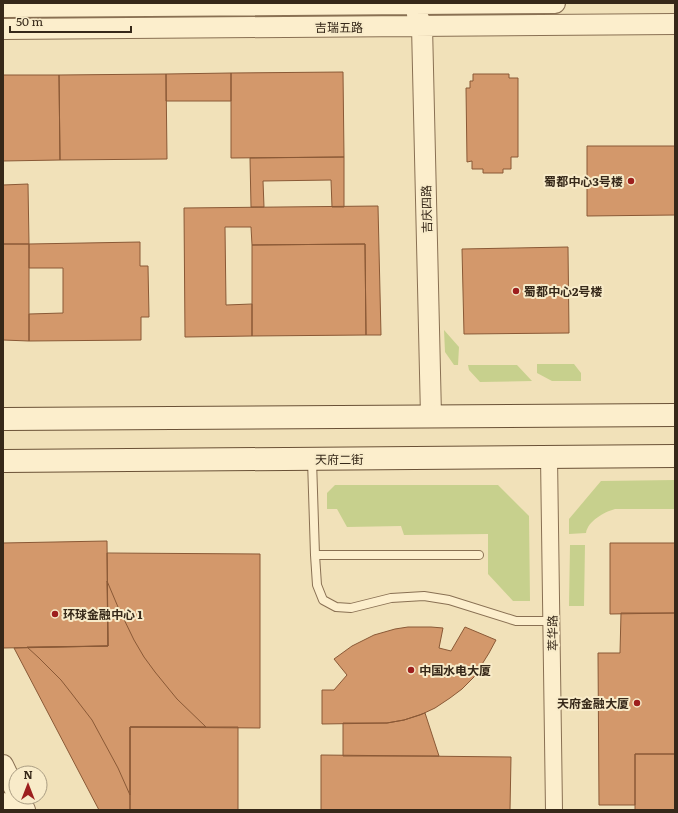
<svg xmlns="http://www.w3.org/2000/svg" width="678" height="813" viewBox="0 0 678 813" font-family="Literata,'Noto Sans SC',serif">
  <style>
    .green { fill: #c7d08d }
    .building { fill: #d3986b; stroke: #8a5936 }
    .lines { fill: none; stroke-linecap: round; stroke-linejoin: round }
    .service-casing { stroke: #897053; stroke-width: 10 }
    .minor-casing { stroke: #897053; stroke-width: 18 }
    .tertiary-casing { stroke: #897053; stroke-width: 22 }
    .secondary-casing { stroke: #6a5136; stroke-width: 24 }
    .service { stroke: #fceecc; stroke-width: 8 }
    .minor { stroke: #fceecc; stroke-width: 16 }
    .tertiary { stroke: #fceecc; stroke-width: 20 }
    .secondary { stroke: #fceecc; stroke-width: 22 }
    .poi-dot { fill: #9d1f1e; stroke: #f8ebc9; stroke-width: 1.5 }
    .labels { text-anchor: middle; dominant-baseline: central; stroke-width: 4; stroke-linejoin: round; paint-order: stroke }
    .street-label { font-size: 12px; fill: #362819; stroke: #f8ebc9 }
    .poi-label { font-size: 12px; font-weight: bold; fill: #362819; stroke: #f8ebc9; text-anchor: start }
  </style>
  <rect width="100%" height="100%" fill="#f1e1b9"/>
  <!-- green -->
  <path class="green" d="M444,330l15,17 -1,18h-4l-9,-13z
    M537,364h37l7,9v8h-29l-15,-8z
    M468,365h49l15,16 -52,1 -11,-12z
    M675,480v29h-60c-11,3 -27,12 -29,24l-17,1v-15l32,-38z
    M335,485h163l31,31 1,85h-17l-25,-27v-40l-84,1 -3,-9 -54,1 -10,-18h-10v-16z
    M570,545h15l-1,61h-15z"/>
  <!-- building -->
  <path class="building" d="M343,72l1,85 -113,1v-85z
    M231,73v28h-65v-27z
    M166,74l1,85 -107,1 -1,-85z
    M473,74h36v4h9v79h-7v12h-8v4h-20v-4h-11v-8l-5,1 -1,-74h4v-7h3z
    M3,75h56l1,85 -57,1z
    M587,146h88v69l-88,1z
    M344,157v50h-12l-1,-27 -68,1 1,26h-13l-1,-49z
    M28,184l1,60h-26v-59z
    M378,206l3,129h-15l-1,-91 -113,1 -1,-18h-26l1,78 26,-1v32l-67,1 -1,-129z
    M140,242v24h8l1,51h-8v23l-112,1v-27l34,-1v-45h-34v-24z
    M3,244h26v97l-26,-1z
    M365,244l1,91 -114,1v-91z
    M568,247l1,86 -105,1 -2,-85z
    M107,541l1,105 -105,2v-105z
    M610,543h65v70l-65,1z
    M107,553l153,1v174l-130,-1v83h-31l-85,-162 94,-2z
    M107,581l11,26 16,33 10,17 11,15 22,27 29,28h-76v68l-12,-27 -26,-48 -20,-26 -11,-14 -22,-22 -12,-11 81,-1z
    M621,613h54v141h-40v51h-36l-1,-152h22z
    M408,627h23l12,1 -4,20 12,3 14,-24 31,13 -7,13 -15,24 -12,12 -12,9 -15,10 -15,7 -16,5 -17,3 -65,1v-34h12l13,-15 -13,-16 18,-13 22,-11 21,-6z
    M425,713l14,43h-96v-33h44l17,-3z
    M130,727h108v83h-108z
    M635,754h40v56h-40z
    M321,755l190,2 -1,53h-189z"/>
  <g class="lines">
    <defs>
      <path id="service" d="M312,460l3,95 2,30 6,15 13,7 15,1 40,-10 33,-2 25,4 67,21h36
        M315,555h164"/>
      <path id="minor" d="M549,457l5,353"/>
      <path id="tertiary" d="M3,7l552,-4
        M417,14l5,12 9,390
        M3,29l672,-5
        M3,765l13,27
        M19,797l6,13
        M3,803l3,7"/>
      <path id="secondary" d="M3,419l672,-4
        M3,461l672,-5"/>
    </defs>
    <!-- service casing -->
    <use href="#service" class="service-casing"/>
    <!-- minor casing -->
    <use href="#minor" class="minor-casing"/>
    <!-- tertiary casing -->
    <use href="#tertiary" class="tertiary-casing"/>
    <!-- secondary casing -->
    <use href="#secondary" class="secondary-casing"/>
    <!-- service -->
    <use href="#service" class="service"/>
    <!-- minor -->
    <use href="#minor" class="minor"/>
    <!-- tertiary -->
    <use href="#tertiary" class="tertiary"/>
    <!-- secondary -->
    <use href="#secondary" class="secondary"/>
  </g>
  <!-- markers -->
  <g class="poi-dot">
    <circle cx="631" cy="181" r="4"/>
    <circle cx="516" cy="291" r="4"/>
    <circle cx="55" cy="614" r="4"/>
    <circle cx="411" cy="670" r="4"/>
    <circle cx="637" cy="703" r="4"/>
  </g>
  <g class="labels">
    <!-- street labels -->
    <g class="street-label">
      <text x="339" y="27">吉瑞五路</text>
      <text transform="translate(426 209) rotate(-91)">吉庆四路</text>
      <text x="339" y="459">天府二街</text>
      <text transform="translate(552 633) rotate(-91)">萃华路</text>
    </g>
    <!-- poi labels -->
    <g class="poi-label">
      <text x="623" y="181" text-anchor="end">蜀都中心3号楼</text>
      <text x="524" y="291">蜀都中心2号楼</text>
      <text x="63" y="614">环球金融中心 1</text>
      <text x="419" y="670">中国水电大厦</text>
      <text x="629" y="703" text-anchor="end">天府金融大厦</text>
    </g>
  </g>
  <!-- border -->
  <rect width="678" height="813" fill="none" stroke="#362819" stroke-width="8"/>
  <!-- north arrow -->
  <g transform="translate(28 785)"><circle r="19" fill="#f8ebc9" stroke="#aa9d83"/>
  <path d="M0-3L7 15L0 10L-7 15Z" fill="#9d1f1e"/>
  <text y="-6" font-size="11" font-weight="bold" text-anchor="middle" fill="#362819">N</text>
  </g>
  <!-- scale -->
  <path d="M10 26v6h121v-6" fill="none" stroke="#362819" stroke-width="2"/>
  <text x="16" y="26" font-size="12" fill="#362819" stroke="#f8ebc9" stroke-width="3" paint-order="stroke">50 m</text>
</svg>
